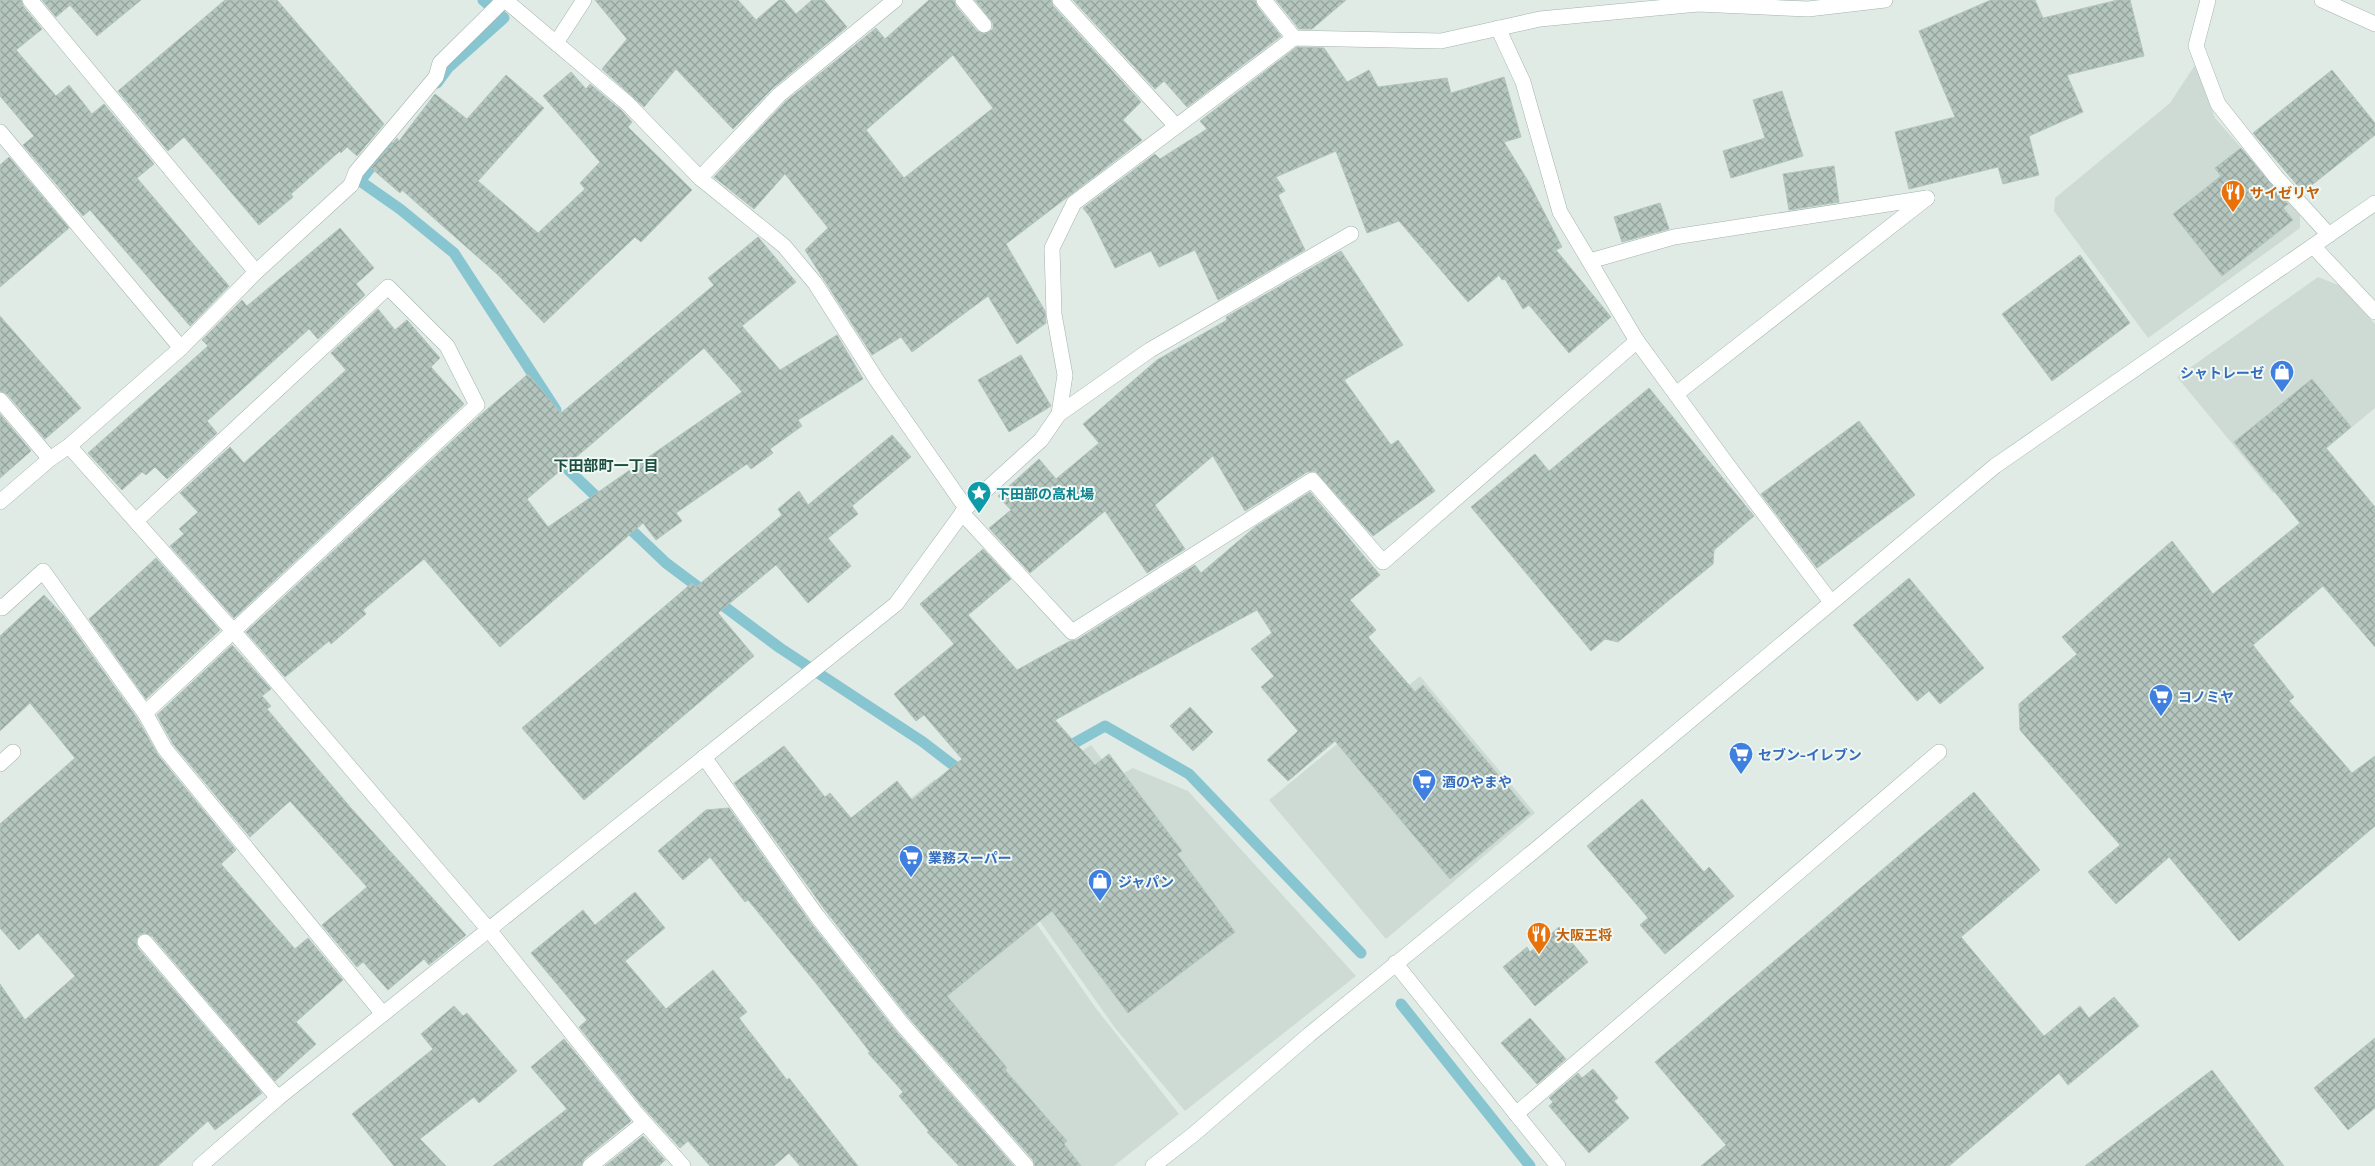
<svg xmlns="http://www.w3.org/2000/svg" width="2375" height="1166" viewBox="0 0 2375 1166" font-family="Barlow,'Noto Sans JP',sans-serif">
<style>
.built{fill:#cedbd5}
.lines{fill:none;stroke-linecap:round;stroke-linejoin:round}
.stream{stroke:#87c5d1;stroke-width:11}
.building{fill:url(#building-cross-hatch);stroke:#b2c5bd;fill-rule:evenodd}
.lane-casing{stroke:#a3b3ad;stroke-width:16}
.street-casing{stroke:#a3b3ad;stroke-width:16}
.secondary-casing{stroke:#9fb7ae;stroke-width:16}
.lane{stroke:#fff;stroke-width:15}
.street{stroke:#fff;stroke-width:15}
.secondary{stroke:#fff;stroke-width:15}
.labels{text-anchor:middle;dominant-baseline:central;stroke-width:4;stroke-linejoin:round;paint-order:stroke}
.food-label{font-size:14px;font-weight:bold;fill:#c56008;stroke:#f0f8f4;text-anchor:start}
.shop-label{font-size:14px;font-weight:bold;fill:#366cbe;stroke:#f0f8f4;text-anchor:start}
.culture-label{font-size:14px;font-weight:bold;fill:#0d838f;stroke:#f0f8f4;text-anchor:start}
.neighbourhood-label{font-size:15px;font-weight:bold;fill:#1d4e42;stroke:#f0f8f4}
</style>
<defs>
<pattern id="building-cross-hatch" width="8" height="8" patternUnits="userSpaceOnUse" patternTransform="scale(1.25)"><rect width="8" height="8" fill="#b5c6bf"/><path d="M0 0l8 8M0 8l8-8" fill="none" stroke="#93a29c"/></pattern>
</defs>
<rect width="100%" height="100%" fill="#e0ebe6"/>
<!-- built -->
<g class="built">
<path d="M2195 65 2215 118 2300 215V228L2148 338 2054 211 2055 198 2170 103Z"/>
<path d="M2318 277 2341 286 2375 324V408L2273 493 2177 377Z"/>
<path d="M1420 676 1535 813 1386 939 1269 800Z"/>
<path d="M1091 745 1116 777 1133 768 1188 791 1356 976 1185 1111 1115 1028 972 825Z"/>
<path d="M935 779 1095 1007 1179 1114 1114 1166H1075L831 860Z"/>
</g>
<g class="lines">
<!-- stream -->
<g class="stream">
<path d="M437 83 448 68 504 18 483 0"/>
<path d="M388 145 360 181 400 209 454 253 556 410"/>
<path d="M555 457 605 505"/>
<path d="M622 521 666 563 780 648 923 742 966 775"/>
<path d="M1062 750 1105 726 1189 774 1361 953"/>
<path d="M1401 1004 1530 1166"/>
</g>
</g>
<!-- building -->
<g class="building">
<path d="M0 0H21L23 6 42 29 16 50 56 96 69 85 92 114 104 104 154 164 137 178 229 286 190 326 90 210 83 216 23 145 34 136 0 96Z"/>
<path d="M42 0H141L97 36 70 5 56 17Z"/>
<path d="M225 0H277L384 124 357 156 347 147 341 153 340 151 291 194 293 197 259 225 184 137 168 151 118 91Z"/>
<path d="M595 0H738L756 20 779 0H784L796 14 812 0H824L847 27 773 88 733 129 676 69 644 107 602 69 627 39Z"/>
<path d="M929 0H954L956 6 977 31 985 34 993 29V23L975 0H1051L1053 6 1141 102 1123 120 1142 140 1006 244 1045 311 1046 323 1017 344 988 296 912 352 901 337 872 355 805 250 828 228 785 174 754 209 714 177 785 102 876 28 885 39ZM953 55 993 108 904 178 866 130Z"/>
<path d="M1073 0H1255L1257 6 1281 36 1187 107 1164 81 1155 89Z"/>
<path d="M1276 0H1346L1312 29H1299Z"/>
<path d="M1991 0H2035L2043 18 2118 0H2130L2144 56 2067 75 2083 112 2029 136 2039 175 2003 184 1998 167 1909 189 1895 132 1955 117 1919 31Z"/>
<path d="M1297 47 1324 48 1347 82 1369 70 1378 87 1447 78 1451 93 1504 77 1521 137 1504 142 1528 181 1562 247 1556 250 1611 317 1569 353 1529 305 1523 309 1505 279 1502 280 1499 275 1468 302 1399 221 1367 233 1336 151 1276 177 1285 191 1278 195 1305 250 1218 300 1195 250 1159 267 1151 251 1115 268 1090 217 1083 208 1155 154 1160 159 1207 129 1200 121Z"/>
<path d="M2332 70 2375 123V135L2303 192 2253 133Z"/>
<path d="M571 72 586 89 590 84 621 110 632 122 628 127 692 190 641 242 635 237 544 323 497 274 402 190 400 193 371 168 397 138 399 141 435 94 467 119 506 75 544 108 478 181 538 233 585 189 580 183 600 162 543 96Z"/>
<path d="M1782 91 1803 156 1731 178 1723 151 1765 138 1753 100Z"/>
<path d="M2241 148 2288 204 2283 208 2293 220 2222 276 2173 214 2221 176 2215 168Z"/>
<path d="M9 157 69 228 0 287V165Z"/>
<path d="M1834 166 1839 202 1789 210 1783 174Z"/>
<path d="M1660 203 1669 229 1622 242 1614 217Z"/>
<path d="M340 228 374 268 356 284 365 295 318 339 309 329 207 421 217 433 167 479 155 467 146 475 142 472 122 490 88 453 208 346 202 340 242 300 247 306Z"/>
<path d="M758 237 796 282 742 326 780 370 837 335 863 379 798 420 802 426 770 449 773 453 751 469 747 464 676 513 682 521 656 540 643 523 500 647 424 559 363 610 366 614 331 644 329 641 285 677 246 632 477 418 528 374 561 413 714 285 708 278ZM704 348 742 392 548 527 527 499Z"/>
<path d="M1341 251 1403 345 1344 380 1391 445 1398 440 1435 491 1373 536 1315 471 1307 472 1245 511 1213 456 1155 505 1185 549 1147 573 1105 511 1030 573 989 528 1011 510 998 496 1039 459 1056 479 1099 443 1083 424 1157 360 1227 320 1226 317Z"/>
<path d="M2080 255 2130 323 2052 381 2002 314Z"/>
<path d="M378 309 395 330 407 320 440 358 431 367 464 404 234 618 170 546 184 534 179 529 198 512 180 493 230 447 244 463 346 370 331 353Z"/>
<path d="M0 316 81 408 45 439 7 394 0 391Z"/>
<path d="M1021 355 1051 406 1009 432 978 380Z"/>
<path d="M2312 379 2351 427 2326 448 2375 507V647L2323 586 2253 645 2294 697 2289 701 2352 773 2375 756V826L2239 941 2169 857 2116 904 2088 872 2120 845 2020 730 2019 704 2077 654 2062 637 2172 541 2213 594 2300 523 2234 442Z"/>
<path d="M1649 388 1754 516 1714 550 1713 564 1618 642 1605 639 1591 651 1471 507 1535 454 1549 471Z"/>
<path d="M0 414 31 451 0 478Z"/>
<path d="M1859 421 1915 495 1817 568 1761 494Z"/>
<path d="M892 435 911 457 852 506 858 514 828 538 851 566 808 603 776 565 718 613 754 656 584 800 522 728 692 583 696 587 782 515 778 509 799 491 808 505Z"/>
<path d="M1310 492 1380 575 1350 600 1376 630 1368 637 1415 692 1423 685 1530 813 1450 879 1335 741 1288 781 1267 760 1298 731 1261 687 1274 676 1251 649 1272 633 1257 610 1055 720 1095 765 1109 754 1182 851 1177 854 1235 932 1128 1013 1052 911 947 996 1007 1068 1005 1070 1067 1141 1064 1144 1081 1166H1035L1033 1160 909 1018 825 910 734 783 784 746 825 797 830 793 851 818 897 781 912 800 962 759 924 715 916 721 894 694 954 644 920 604 983 549 1011 579 968 615 1017 670 1070 641 1077 640 1195 565 1201 573 1255 527Z"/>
<path d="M156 558 220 630 146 699 89 619Z"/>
<path d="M1909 578 1984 668 1940 704 1929 691 1917 701 1853 625Z"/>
<path d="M44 595 63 615 137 718 158 755 236 850 221 864 295 949 308 938 343 980 296 1022 316 1044 275 1081 152 936 144 933 139 935 136 943 138 948 262 1093 215 1130 208 1121 158 1166H0V984L25 1020 75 976 38 933 19 950 0 928V824L75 758 30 703 0 731V636Z"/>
<path d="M232 645 271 689 262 696 271 706 267 709 351 808 466 935 429 965 424 959 388 990 363 962 357 967 322 925 367 887 290 801 250 837 173 744 157 715Z"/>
<path d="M1190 707 1213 732 1193 751 1170 726Z"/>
<path d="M1974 792 2040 870 1961 937 2044 1036 2080 1006 2089 1018 2114 997 2139 1026 2068 1085 2059 1073 1949 1166H1701L1726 1145 1655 1062Z"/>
<path d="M1642 799 1704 872 1709 867 1734 896 1665 954 1640 925 1648 918 1587 846Z"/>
<path d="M729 808 810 922 895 1030 1014 1166H959L927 1132 929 1131 899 1096 903 1092 868 1053 870 1052 815 982 748 900 745 902 710 857 683 880 658 851 706 810Z"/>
<path d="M635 892 665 928 625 961 666 1009 713 970 747 1012 739 1018 787 1080 789 1078 858 1166H800L789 1153 774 1166H710L688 1141 680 1148 642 1106 579 1027 587 1020 531 953 583 910 595 925Z"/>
<path d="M1559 927 1588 962 1535 1006 1503 967 1527 947 1530 952Z"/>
<path d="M454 1006 463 1016 467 1013 517 1071 479 1103 474 1097 420 1139 446 1166H394L352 1114 433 1049 421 1034Z"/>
<path d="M1530 1018 1566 1059 1537 1084 1501 1043Z"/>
<path d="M2375 1038V1108L2348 1130 2314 1088Z"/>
<path d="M564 1039 631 1121 584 1159 581 1166H493L567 1109 531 1067Z"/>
<path d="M1593 1069 1618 1098 1614 1101 1629 1118 1589 1153 1549 1106 1553 1102 1549 1098 1578 1073 1582 1078Z"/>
<path d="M2212 1070 2284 1166H2085Z"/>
<path d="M643 1136 665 1160 659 1166H605Z"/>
</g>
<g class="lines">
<defs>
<g id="lane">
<path d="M505 0 627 103 700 178 784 246 815 283 878 382 966 508"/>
<path d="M963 0 984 25"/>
<path d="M556 43 584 0"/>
<path d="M700 178 779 95 895 0"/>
<path d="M351 185 356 172 436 77 440 63 504 0"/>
<path d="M1590 261 1674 237 1927 198"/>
<path d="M1059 414 1150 350 1351 234"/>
<path d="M962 513 1072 632 1312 480 1383 562 1637 341"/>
<path d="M1516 1114 1939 752"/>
</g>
<g id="street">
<path d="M30 0 256 272"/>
<path d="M1060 0 1176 126"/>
<path d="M1264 0 1294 38"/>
<path d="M2208 0 2196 46 2218 104 2276 177 2329 235"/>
<path d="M2322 0 2375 24"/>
<path d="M1498 28 1523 82 1560 212 1637 341 1726 463 1831 602"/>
<path d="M0 132 181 348"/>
<path d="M2313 246 2375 312"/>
<path d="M1676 394 1927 198"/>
<path d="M0 400 50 459 0 502"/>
<path d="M69 446 234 632 489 930 635 1112 683 1166"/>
<path d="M50 459 69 446 181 348 256 272 351 185"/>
<path d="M137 520 388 287 447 346 477 405 145 713"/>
<path d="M0 606 2 608 43 571 145 713 165 749 383 1014"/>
<path d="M704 757 817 916 902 1024 1026 1166"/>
<path d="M0 764 13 752"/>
<path d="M145 942 278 1098"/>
<path d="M1395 963 1558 1166"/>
<path d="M200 1166 278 1098 896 604 966 508 1041 440 1059 414 1065 375 1054 314 1052 248 1074 203 1294 38 1441 41 1540 19 1698 4 1808 9 1885 0"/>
<path d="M590 1166 644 1123"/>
</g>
<path id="secondary" d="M1153 1166 1194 1134 1310 1034 1534 851 1995 466 2375 203"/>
</defs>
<!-- lane casing -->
<use href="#lane" class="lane-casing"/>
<!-- street casing -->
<use href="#street" class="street-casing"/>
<!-- secondary casing -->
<use href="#secondary" class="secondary-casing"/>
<!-- lane -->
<use href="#lane" class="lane"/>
<!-- street -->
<use href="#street" class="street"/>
<!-- secondary -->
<use href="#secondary" class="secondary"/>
</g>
<!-- icons -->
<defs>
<symbol id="restaurant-pin" viewBox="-11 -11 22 30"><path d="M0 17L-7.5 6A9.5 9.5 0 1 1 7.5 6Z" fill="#e8710a" stroke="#f0f8f4"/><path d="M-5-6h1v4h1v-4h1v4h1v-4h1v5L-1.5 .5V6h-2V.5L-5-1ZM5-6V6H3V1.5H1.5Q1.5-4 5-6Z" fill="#fff"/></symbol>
<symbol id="shop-pin" viewBox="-11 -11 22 30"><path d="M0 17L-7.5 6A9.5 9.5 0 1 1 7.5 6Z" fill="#3f7fe0" stroke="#f0f8f4"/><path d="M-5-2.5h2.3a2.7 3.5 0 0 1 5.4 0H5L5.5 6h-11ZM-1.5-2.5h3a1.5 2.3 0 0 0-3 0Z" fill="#fff"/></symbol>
<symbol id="sight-pin" viewBox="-11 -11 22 30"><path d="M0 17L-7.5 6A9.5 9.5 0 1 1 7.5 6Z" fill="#0f9aa8" stroke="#f0f8f4"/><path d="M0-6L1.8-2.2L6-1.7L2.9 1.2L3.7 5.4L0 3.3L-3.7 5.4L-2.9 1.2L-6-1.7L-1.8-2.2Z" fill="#fff"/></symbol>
<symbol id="supermarket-pin" viewBox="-11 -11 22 30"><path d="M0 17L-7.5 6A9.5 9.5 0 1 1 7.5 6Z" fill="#3f7fe0" stroke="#f0f8f4"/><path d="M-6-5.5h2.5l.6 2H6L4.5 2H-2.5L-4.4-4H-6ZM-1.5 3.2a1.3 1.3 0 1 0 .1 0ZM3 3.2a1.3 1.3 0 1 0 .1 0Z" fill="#fff"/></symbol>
</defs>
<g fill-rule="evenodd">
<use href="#restaurant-pin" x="2219" y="178" width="28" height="38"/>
<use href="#shop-pin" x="2268" y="358" width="28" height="38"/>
<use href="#sight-pin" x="965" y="479" width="28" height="38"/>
<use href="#supermarket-pin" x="2147" y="682" width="28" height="38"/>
<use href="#supermarket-pin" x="1727" y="740" width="28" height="38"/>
<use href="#supermarket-pin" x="1410" y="767" width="28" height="38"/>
<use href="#supermarket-pin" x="897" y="843" width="28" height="38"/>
<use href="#shop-pin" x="1086" y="867" width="28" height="38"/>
<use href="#restaurant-pin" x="1525" y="920" width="28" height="38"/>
</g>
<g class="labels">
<!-- food labels -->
<g class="food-label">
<text x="2250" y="192">サイゼリヤ</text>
<text x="1556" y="934">大阪王将</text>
</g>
<!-- shop labels -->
<g class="shop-label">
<text x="2264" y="372" text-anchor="end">シャトレーゼ</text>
<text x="2178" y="696">コノミヤ</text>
<text x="1758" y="754">セブン-イレブン</text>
<text x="1442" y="781">酒のやまや</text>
<text x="928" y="857">業務スーパー</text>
<text x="1118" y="881">ジャパン</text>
</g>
<!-- culture labels -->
<g class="culture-label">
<text x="996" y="493">下田部の高札場</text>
</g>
<!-- neighbourhood labels -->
<g class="neighbourhood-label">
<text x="606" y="465">下田部町一丁目</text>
</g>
</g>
</svg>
